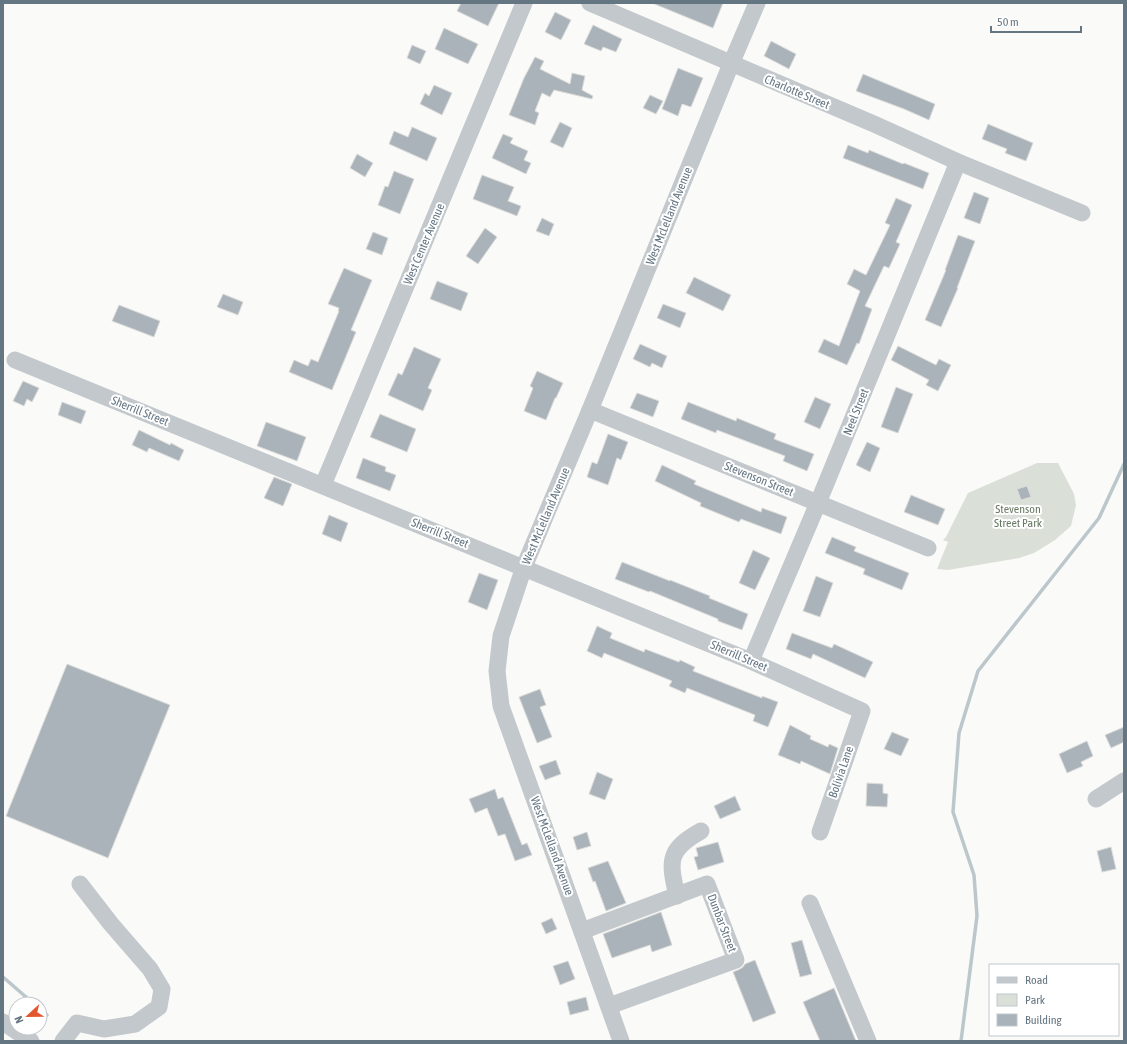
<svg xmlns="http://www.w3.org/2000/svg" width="1127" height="1044" viewBox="0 0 1127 1044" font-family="'Asap Condensed',sans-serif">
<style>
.green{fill:#dadfd7}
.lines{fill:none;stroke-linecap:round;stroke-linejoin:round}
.stream{stroke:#bbc7cb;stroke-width:3.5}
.building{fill:#aab3b9;stroke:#dcdcda}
.minor{stroke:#c3c8cc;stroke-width:17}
.labels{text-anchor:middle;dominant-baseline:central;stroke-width:4;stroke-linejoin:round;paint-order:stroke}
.street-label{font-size:12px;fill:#657683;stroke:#fff}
.park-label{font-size:12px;fill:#687a64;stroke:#fff}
</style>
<rect width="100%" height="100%" fill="#fafaf8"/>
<!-- green -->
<path class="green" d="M1037 463H1058L1074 494 1076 505 1071 526 1055 540 1034 553 1019 558 948 570 937 569 948 542 943 540 946 537 968 493Z"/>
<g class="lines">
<!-- stream -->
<g class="stream">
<path d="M3 977 34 1004"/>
<path d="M40 1009 47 1015"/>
<path d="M961 1041 977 916 974 875 953 812 959 733 978 671 1099 518 1124 464"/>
</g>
</g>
<!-- building -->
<g class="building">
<path d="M461 3H499L488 26 457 11Z"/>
<path d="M652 3H723L713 28Z"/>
<path d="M555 12 571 20 561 40 545 32Z"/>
<path d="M593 25 622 39 616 52 603 47 601 51 584 44Z"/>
<path d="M444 28 478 44 468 64 435 49Z"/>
<path d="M771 41 796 54 789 69 764 56Z"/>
<path d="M412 45 426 51 420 64 407 58Z"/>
<path d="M535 57 544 61 540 69 570 84 572 73 585 76 582 90 593 96 592 99 554 90 550 97 542 93 535 111 539 113 535 125 509 115 524 78Z"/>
<path d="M678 68 703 78 691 107 682 104 678 116 662 109Z"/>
<path d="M863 74 935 104 929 120 904 109 856 91Z"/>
<path d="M434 85 452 93 442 115 420 104 425 93 429 96Z"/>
<path d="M650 95 663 101 656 114 643 108Z"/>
<path d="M560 122 572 128 563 148 550 142Z"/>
<path d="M988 124 1033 143 1026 161 1005 153 1007 149 982 139Z"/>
<path d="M412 127 437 138 427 161 389 144 394 131 408 137Z"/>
<path d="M503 134 513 138 510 143 528 151 524 160 531 163 526 174 492 158Z"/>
<path d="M848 145 868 153 869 150 903 164 904 163 929 173 923 189 843 158Z"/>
<path d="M357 154 373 163 365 177 350 168Z"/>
<path d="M394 171 414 179 400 214 378 205 385 186 388 187Z"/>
<path d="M482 175 514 187 508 201 521 206 517 216 473 199Z"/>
<path d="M974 192 989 198 980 224 964 218Z"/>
<path d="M896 198 912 205 896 242 900 244 889 268 884 266 865 306 872 309 859 344 857 343 847 365 818 352 824 339 839 346 860 291 847 284 854 269 866 275 890 225 885 223Z"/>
<path d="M542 218 554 224 549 236 536 231Z"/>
<path d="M485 228 497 237 478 264 466 256Z"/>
<path d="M373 232 388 238 382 255 366 249Z"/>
<path d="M958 235 975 241 957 288H958L941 327 925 320 946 270H945Z"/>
<path d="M344 268 372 280 351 330 356 332 332 390 289 372 294 360 308 366 311 359 318 362 339 311H338L339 308 328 304Z"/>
<path d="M694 277 731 295 723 311 686 293Z"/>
<path d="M437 281 468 293 461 311 430 299Z"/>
<path d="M223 294 243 302 238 315 217 307Z"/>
<path d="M663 304 686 313 680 328 657 318Z"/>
<path d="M119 305 160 321 154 337 112 321Z"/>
<path d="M640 344 667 356 662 368 652 363 650 367 633 359Z"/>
<path d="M898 346 936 365 939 359 951 365 938 391 926 385 929 380 891 360Z"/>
<path d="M414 347 441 359 428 388 432 390 423 411 388 395 398 373 402 375Z"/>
<path d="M537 371 563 383 556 398H555L546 420 524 411 533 388 530 386Z"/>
<path d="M23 381 39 388 32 402 27 399 24 406 13 401Z"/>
<path d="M896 387 913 394 898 433 881 427Z"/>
<path d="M637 393 659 401 653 417 630 408Z"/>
<path d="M815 397 831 404 820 429 804 422Z"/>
<path d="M62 402 86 411 81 424 58 415Z"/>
<path d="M688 402 736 421 737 418 776 434 774 439 814 454 807 471 783 461 785 456 717 430 716 433 681 419Z"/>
<path d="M380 414 416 429 407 452 370 437Z"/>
<path d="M266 422 306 437 297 461 257 446Z"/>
<path d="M139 430 170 445 171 443 184 450 179 461 149 448 147 452 132 445Z"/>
<path d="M608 434 628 442 621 460 617 458 608 485 587 477 592 462 597 464Z"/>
<path d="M867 442 880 448 870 472 856 465Z"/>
<path d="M363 458 386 467 385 471 396 475 390 491 356 478Z"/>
<path d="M662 465 696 481 694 484 761 512 762 508 787 517 781 534 741 519 739 522 700 506 701 503 655 481Z"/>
<path d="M274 477 292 484 283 506 264 498Z"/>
<path d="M1027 486 1031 497 1021 500 1017 489Z"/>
<path d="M911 495 945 509 938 525 904 512Z"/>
<path d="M329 515 348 523 341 542 322 534Z"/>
<path d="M832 537 856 547 854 551 909 573 902 590 863 574 865 569 825 553Z"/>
<path d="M753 550 770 558 755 590 739 583Z"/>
<path d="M622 562 670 581V580L710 596 709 598 748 614 742 630 718 621V619L650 591 649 592 615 579Z"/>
<path d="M479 573 498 580 487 610 468 602Z"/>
<path d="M816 576 833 583 820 617 803 611Z"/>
<path d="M597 626 612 633 610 638 644 652 645 649 679 662 680 660 695 667 693 671 762 698V696L778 702 768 727 753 721 755 715 687 688 685 693 669 686 672 681 604 653 602 658 587 651Z"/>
<path d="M792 633 832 648 834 644 873 662 865 678 813 654 811 659 786 649Z"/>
<path d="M67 664 170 705 108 858 6 816Z"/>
<path d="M540 689 546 705 540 707 552 737 537 743 519 697Z"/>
<path d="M790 725 811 736 810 739 828 747 829 744 838 748 830 774 801 761 800 764 778 755Z"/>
<path d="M1124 727V742L1111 748 1105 735Z"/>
<path d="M892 732 909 739 901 756 884 749Z"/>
<path d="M1087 741 1093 756 1081 762 1083 766 1067 773 1059 754Z"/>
<path d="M556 760 561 774 545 780 539 766Z"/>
<path d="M597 772 613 779 605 800 589 794Z"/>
<path d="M867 783 883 784V793L888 794 887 807 866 806Z"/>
<path d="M495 789 498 799 503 797 522 845 527 843 532 855 515 861 505 834 498 836 487 808 475 813 469 799Z"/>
<path d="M735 796 741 810 720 819 714 806Z"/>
<path d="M587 832 591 846 577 850 573 837Z"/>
<path d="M718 842 724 862 698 870 694 857 698 856 696 848Z"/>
<path d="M1111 847 1116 869 1102 872 1097 851Z"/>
<path d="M608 861 626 903 606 911 595 881 593 882 588 868Z"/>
<path d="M661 912 672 945 652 952 650 945 612 958 603 934Z"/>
<path d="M552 918 557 929 546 934 541 923Z"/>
<path d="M802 940 812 974 800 977 791 943Z"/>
<path d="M755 960 776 1013 753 1022 733 972 740 969 743 967 745 964Z"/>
<path d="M568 961 575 979 560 985 553 966Z"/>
<path d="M834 988 856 1041H820L803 1002Z"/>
<path d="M586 997 589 1010 570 1015 567 1002Z"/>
</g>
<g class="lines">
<!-- minor -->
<g class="minor">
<path d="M590 3 874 124 958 162 1082 213"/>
<path d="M15 360 751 661 862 711 820 832"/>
<path d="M590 410 928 548"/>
<path d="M323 485 524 3"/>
<path d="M751 661 818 503 958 162"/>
<path d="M1096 799 1124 781"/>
<path d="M677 896C669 861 667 850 701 831"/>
<path d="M810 903 868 1041"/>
<path d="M582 931 707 884 736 960 609 1006"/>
<path d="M3 1022 31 1041"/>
<path d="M63 1041 77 1023 104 1029 135 1024 159 1007 162 989 150 969 111 924 80 884"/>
<path d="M621 1041 501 706 497 671 501 636 524 567 590 410 731 64 757 3"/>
</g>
</g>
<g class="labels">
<!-- street labels -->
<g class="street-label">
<text transform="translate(797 92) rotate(23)">Charlotte Street</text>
<text transform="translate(669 216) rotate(-68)">West McLelland Avenue</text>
<text transform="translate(424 244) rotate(-67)">West Center Avenue</text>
<text transform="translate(140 411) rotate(22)">Sherrill Street</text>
<text transform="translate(856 412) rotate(-68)">Neel Street</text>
<text transform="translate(759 479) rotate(22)">Stevenson Street</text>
<text transform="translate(546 516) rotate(-67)">West McLelland Avenue</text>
<text transform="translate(440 533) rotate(22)">Sherrill Street</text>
<text transform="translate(739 656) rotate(23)">Sherrill Street</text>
<text transform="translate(841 772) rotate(-71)">Bolivia Lane</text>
<text transform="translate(552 846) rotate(70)">West McLelland Avenue</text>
<text transform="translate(722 923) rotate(69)">Dunbar Street</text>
</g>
<!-- park labels -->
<g class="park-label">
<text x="1018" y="509">Stevenson<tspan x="1018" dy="14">Street Park</tspan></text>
</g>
</g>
<!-- border -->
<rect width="1127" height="1044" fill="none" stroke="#657683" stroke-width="8"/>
<!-- legend -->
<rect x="989" y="964" width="130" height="72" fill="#ffffff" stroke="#c1c8cd"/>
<rect x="997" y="977" width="20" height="6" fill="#c3c8cc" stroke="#c1c8cd"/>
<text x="1025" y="984" font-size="12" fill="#657683">Road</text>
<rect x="997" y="994" width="20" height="12" fill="#dadfd7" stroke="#c1c8cd"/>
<text x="1025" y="1004" font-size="12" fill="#657683">Park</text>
<rect x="997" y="1014" width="20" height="12" fill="#aab3b9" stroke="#c1c8cd"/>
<text x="1025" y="1024" font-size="12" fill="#657683">Building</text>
<!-- north arrow -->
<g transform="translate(28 1016) rotate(248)"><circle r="19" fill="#ffffff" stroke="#c1c8cd"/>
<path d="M0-3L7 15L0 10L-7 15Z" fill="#e4572e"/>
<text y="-6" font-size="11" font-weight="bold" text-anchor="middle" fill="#657683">N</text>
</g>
<!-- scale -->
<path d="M991 26v6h90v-6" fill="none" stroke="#657683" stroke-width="2"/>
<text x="997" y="26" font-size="12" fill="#657683" stroke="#ffffff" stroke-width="3" paint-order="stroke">50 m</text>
</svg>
